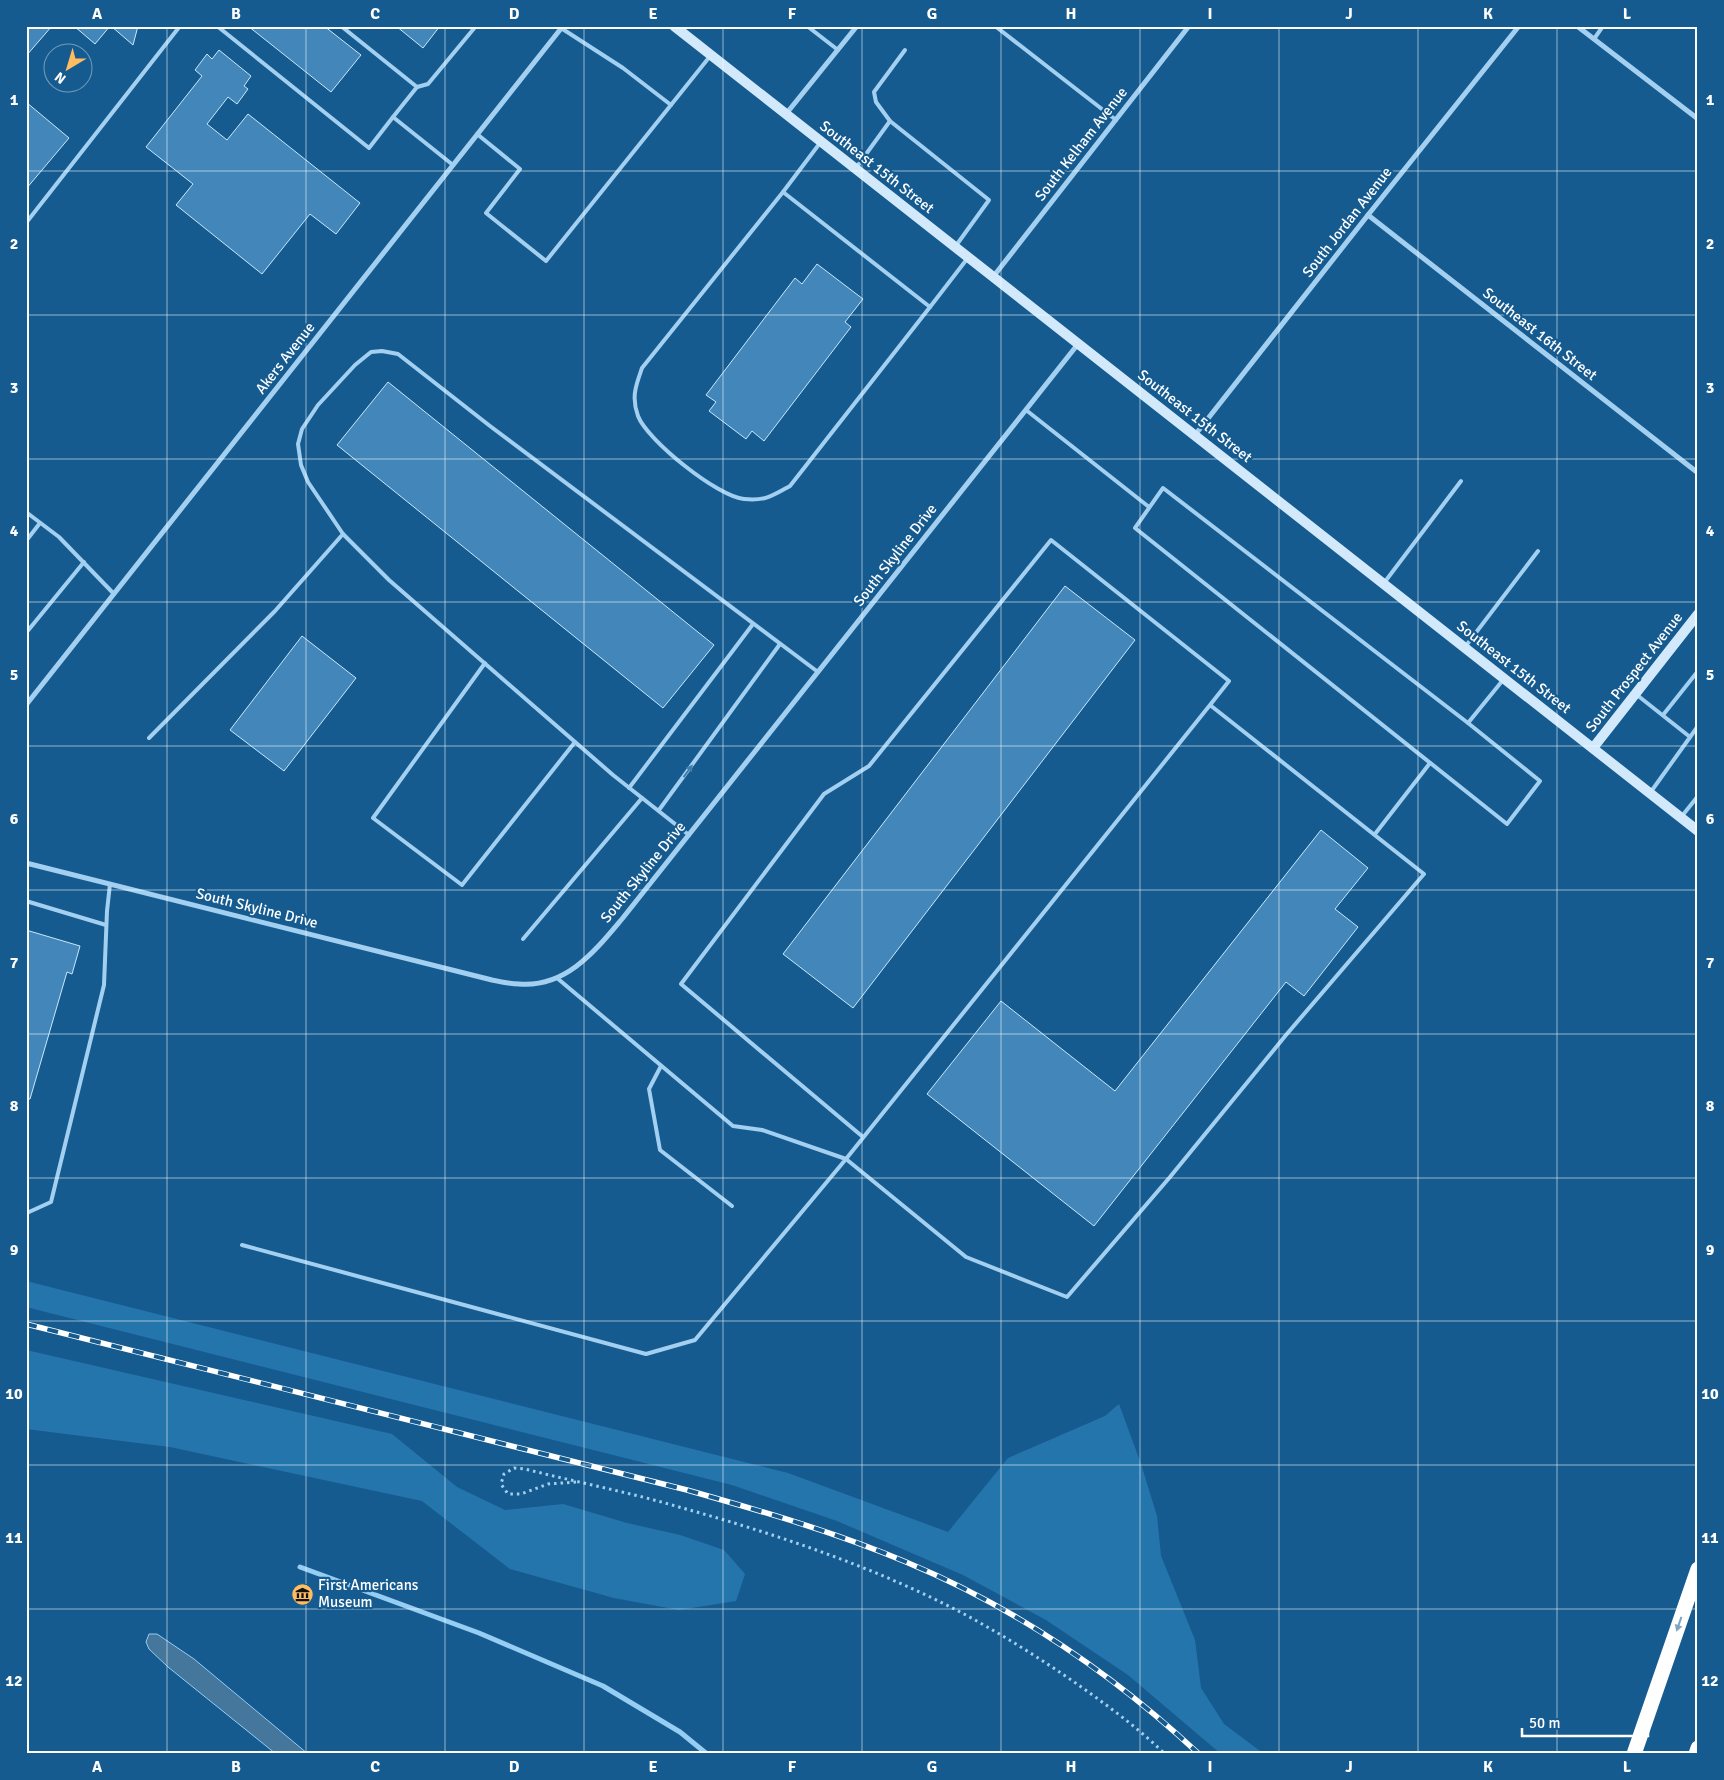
<svg xmlns="http://www.w3.org/2000/svg" width="1724" height="1780" viewBox="0 0 1724 1780" font-family="Signika,sans-serif">
<style>
.green{fill:#2575ad}
.water{fill:#45769c;stroke:#95cdf3}
.lines{fill:none;stroke-linecap:round;stroke-linejoin:round}
.stream{stroke:#95cdf3;stroke-width:5}
.building{fill:#4387ba;stroke:#c9e7fb}
.path{stroke:#a3d0f0;stroke-width:3;stroke-dasharray:2.5 4;stroke-linecap:butt}
.lane{stroke:#a3d0f0;stroke-width:4}
.street{stroke:#a3d0f0;stroke-width:5}
.secondary{stroke:#d1e9fb;stroke-width:10}
.highway{stroke:#fff;stroke-width:15}
.rail-casing{stroke:#fff;stroke-width:5.5}
.rail{stroke:#165b90;stroke-width:4;stroke-dasharray:11;stroke-linecap:butt}
.oneway{fill:#407ead}
.oneway2{fill:#7fa5c2}
.grid{fill:none;stroke:#fff;stroke-width:1;stroke-opacity:0.55}
.labels{text-anchor:middle;dominant-baseline:central;stroke-width:4.5;stroke-linejoin:round;paint-order:stroke}
.street-label{font-size:15px;fill:#fff;stroke:#165b90}
.poi-label{font-size:15px;fill:#fff;stroke:#165b90;text-anchor:start}
.neatline{fill:none;stroke:#fff;stroke-width:2}
.grid-label{font-size:16px;text-anchor:middle;font-weight:bold;fill:#fff}
</style>
<rect width="100%" height="100%" fill="#165b90"/>
<!-- green -->
<g class="green">
<path d="M26 1281 788 1473 948 1532 1008 1458 1105 1416 1119 1404 1141 1464 1157 1516 1161 1556 1195 1640 1201 1688 1224 1724 1264 1754H1221L1128 1675 1046 1620 963 1575 837 1521 732 1485 26 1307Z"/>
<path d="M26 1350 392 1434 457 1487 505 1510 563 1504 627 1523 680 1535 724 1550 745 1574 736 1601 679 1610 614 1598 510 1569 422 1501 170 1447 26 1429Z"/>
</g>
<!-- water -->
<path class="water" d="M149 1634H157L194 1659 308 1754H276L168 1667 149 1649 146 1642Z"/>
<g class="lines">
<!-- stream -->
<path class="stream" d="M300 1567 479 1633 603 1686 680 1732 707 1754"/>
</g>
<!-- building -->
<g class="building">
<path d="M26 26H52L26 56Z"/>
<path d="M74 26H110L95 44Z"/>
<path d="M111 26H138L133 45Z"/>
<path d="M248 26H324L361 55 331 92Z"/>
<path d="M396 26H440L423 48Z"/>
<path d="M219 50 251 76 244 86 248 89 237 104 228 97 207 124 227 140 248 114 360 203 336 234 310 214 262 274 176 205 193 184 146 147 202 76 195 70 207 54 212 59Z"/>
<path d="M26 102 69 138 26 189Z"/>
<path d="M817 264 863 299 845 322 851 327 764 441 752 431 746 439 709 411 716 402 706 395 795 278 802 284Z"/>
<path d="M388 382 714 645 663 708 337 445Z"/>
<path d="M1065 586 1135 640 853 1008 783 954Z"/>
<path d="M302 636 356 678 284 771 230 730Z"/>
<path d="M1321 830 1368 868 1335 909 1358 927 1304 996 1286 982 1094 1226 927 1094 1001 1001 1115 1091Z"/>
<path d="M26 930 80 946 72 974 67 972 30 1099H26Z"/>
</g>
<g class="lines">
<!-- path -->
<path class="path" d="M576 1482 548 1484 521 1494H508L501 1484 504 1474 514 1468 525 1469C576 1482 628 1492 679 1507 776 1534 875 1567 964 1614 1003 1635 1041 1659 1077 1684 1107 1705 1138 1728 1165 1754"/>
<!-- lane -->
<g class="lane">
<path d="M217 26 369 148 393 117"/>
<path d="M341 26 417 87 393 117 453 165"/>
<path d="M807 26 838 50"/>
<path d="M995 26 1116 120"/>
<path d="M561 28 623 68 671 105"/>
<path d="M1594 39 1603 26"/>
<path d="M417 87 428 84 476 26"/>
<path d="M890 121 876 102 874 92 905 50"/>
<path d="M477 134 520 169 486 213 546 261 711 55"/>
<path d="M820 143 783 192 930 307 967 259"/>
<path d="M856 168 890 121 989 200 955 247"/>
<path d="M783 192 642 368C636 385 631 397 638 416 647 440 718 497 744 499 766 501 772 496 790 486L930 307"/>
<path d="M26 223 180 26"/>
<path d="M1026 410 1149 507"/>
<path d="M1163 488 1468 723 1540 781 1507 824 1135 528Z"/>
<path d="M26 512 59 537 114 594"/>
<path d="M26 541 40 523"/>
<path d="M1384 583 1461 481"/>
<path d="M26 633 84 562"/>
<path d="M1465 647 1538 551"/>
<path d="M485 663 373 818 462 885 575 742"/>
<path d="M1637 695 1690 737"/>
<path d="M1663 715 1698 671"/>
<path d="M1468 723 1503 680"/>
<path d="M149 738 275 611 343 534"/>
<path d="M629 788 753 624"/>
<path d="M1650 793 1698 726"/>
<path d="M659 810 780 644"/>
<path d="M1682 816 1698 796"/>
<path d="M1375 834 1430 763"/>
<path d="M689 835 613 775 389 580 343 534 308 482 301 465 298 444 302 429 318 405 355 365 371 352 382 351 398 354 490 426 818 672"/>
<path d="M26 901 106 925"/>
<path d="M523 939 642 798"/>
<path d="M661 1066 649 1089 660 1150 732 1206"/>
<path d="M863 1137 681 984 824 794 869 766 1051 540 1229 681 1210 705 1424 874 1286 1035 1170 1177 1067 1297 966 1257 846 1159 1210 705"/>
<path d="M26 1211 29 1212 51 1202 104 985 107 911 110 884"/>
<path d="M242 1245 646 1354 695 1340 846 1159 762 1130 733 1126 557 978"/>
</g>
<!-- street -->
<g class="street">
<path d="M1577 26 1698 119"/>
<path d="M786 114 857 26"/>
<path d="M1368 215 1698 473"/>
<path d="M993 277 1189 26"/>
<path d="M1195 435 1368 215 1519 26"/>
<path d="M26 705 563 26"/>
<path d="M26 863 492 980C501 982 510 984 519 984 566 988 595 951 622 919L1078 344"/>
</g>
<!-- secondary -->
<g class="secondary">
<path d="M674 26 1698 831"/>
<path d="M1593 748 1698 614"/>
</g>
<!-- highway -->
<g class="highway">
<path d="M1634 1754 1698 1569"/>
<path d="M1696 1754 1698 1748"/>
</g>
<defs>
<path id="rail" d="M26 1324 687 1490C761 1511 835 1532 906 1562 1014 1607 1113 1674 1199 1754"/>
</defs>
<!-- rail casing -->
<use href="#rail" class="rail-casing"/>
<!-- rail -->
<use href="#rail" class="rail"/>
</g>
<!-- one-way arrows -->
<defs><path id="oneway-solid" d="M-6-.8H1V-3.2L6.5 0L1 3.2V.8H-6Z" transform="scale(1.25)"/></defs>
<use class="oneway" href="#oneway-solid" transform="translate(688 771) rotate(-54)"/>
<use class="oneway2" href="#oneway-solid" transform="translate(1679 1624) rotate(109)"/>
<!-- grid -->
<path class="grid" d="M167 26V1754M306 26V1754M445 26V1754M584 26V1754M723 26V1754M862 26V1754M1001 26V1754M1140 26V1754M1279 26V1754M1418 26V1754M1557 26V1754M26 171H1698M26 315H1698M26 459H1698M26 602H1698M26 746H1698M26 890H1698M26 1034H1698M26 1178H1698M26 1321H1698M26 1465H1698M26 1609H1698"/>
<!-- icons -->
<defs>
<symbol id="museum-disc" viewBox="-11 -11 22 22"><circle r="9.5" fill="#ffbd62" stroke="#165b90"/><path d="M0-6L6-3V-2H-6V-3ZM-5-1h2V3h-2ZM-1-1h2V3h-2ZM3-1h2V3H3ZM-6 4H6V6H-6Z" fill="#111"/></symbol>
</defs>
<g fill-rule="evenodd">
<use href="#museum-disc" x="290" y="1582" width="25" height="25"/>
</g>
<g class="labels">
<!-- street labels -->
<g class="street-label">
<text transform="translate(1081 144) rotate(-52)">South Kelham Avenue</text>
<text transform="translate(877 167) rotate(38)">Southeast 15th Street</text>
<text transform="translate(1347 222) rotate(-52)">South Jordan Avenue</text>
<text transform="translate(1540 334) rotate(38)">Southeast 16th Street</text>
<text transform="translate(285 358) rotate(-52)">Akers Avenue</text>
<text transform="translate(1195 416) rotate(38)">Southeast 15th Street</text>
<text transform="translate(895 555) rotate(-52)">South Skyline Drive</text>
<text transform="translate(1514 667) rotate(38)">Southeast 15th Street</text>
<text transform="translate(1634 672) rotate(-52)">South Prospect Avenue</text>
<text transform="translate(643 872) rotate(-51)">South Skyline Drive</text>
<text transform="translate(257 908) rotate(14)">South Skyline Drive</text>
</g>
<!-- poi labels -->
<g class="poi-label">
<text x="318" y="1585">First Americans<tspan x="318" dy="17">Museum</tspan></text>
</g>
</g>
<!-- border -->
<rect width="1724" height="1780" fill="none" stroke="#165b90" stroke-width="55"/>
<!-- north arrow -->
<g transform="translate(68 68) rotate(218)"><circle r="24" fill="#165b90" stroke="#739dbc"/>
<path d="M0-4L9 19L0 12L-9 19Z" fill="#ffbd62"/>
<text y="-8" font-size="14" font-weight="bold" text-anchor="middle" fill="#ffffff">N</text>
</g>
<!-- scale -->
<path d="M1522 1728v8h126v-8" fill="none" stroke="#ffffff" stroke-width="2.5"/>
<text x="1529" y="1728" font-size="15" fill="#ffffff" stroke="#165b90" stroke-width="4" paint-order="stroke">50 m</text>
<rect x="28" y="28" width="1668" height="1724" class="neatline"/>
<g class="grid-label">
<text x="97" y="19">A</text>
<text x="236" y="19">B</text>
<text x="375" y="19">C</text>
<text x="514" y="19">D</text>
<text x="653" y="19">E</text>
<text x="792" y="19">F</text>
<text x="932" y="19">G</text>
<text x="1071" y="19">H</text>
<text x="1210" y="19">I</text>
<text x="1349" y="19">J</text>
<text x="1488" y="19">K</text>
<text x="1627" y="19">L</text>
<text x="14" y="105">1</text>
<text x="1710" y="105">1</text>
<text x="14" y="249">2</text>
<text x="1710" y="249">2</text>
<text x="14" y="393">3</text>
<text x="1710" y="393">3</text>
<text x="14" y="536">4</text>
<text x="1710" y="536">4</text>
<text x="14" y="680">5</text>
<text x="1710" y="680">5</text>
<text x="14" y="824">6</text>
<text x="1710" y="824">6</text>
<text x="14" y="968">7</text>
<text x="1710" y="968">7</text>
<text x="14" y="1111">8</text>
<text x="1710" y="1111">8</text>
<text x="14" y="1255">9</text>
<text x="1710" y="1255">9</text>
<text x="14" y="1399">10</text>
<text x="1710" y="1399">10</text>
<text x="14" y="1543">11</text>
<text x="1710" y="1543">11</text>
<text x="14" y="1686">12</text>
<text x="1710" y="1686">12</text>
<text x="97" y="1772">A</text>
<text x="236" y="1772">B</text>
<text x="375" y="1772">C</text>
<text x="514" y="1772">D</text>
<text x="653" y="1772">E</text>
<text x="792" y="1772">F</text>
<text x="932" y="1772">G</text>
<text x="1071" y="1772">H</text>
<text x="1210" y="1772">I</text>
<text x="1349" y="1772">J</text>
<text x="1488" y="1772">K</text>
<text x="1627" y="1772">L</text>
</g>
</svg>
